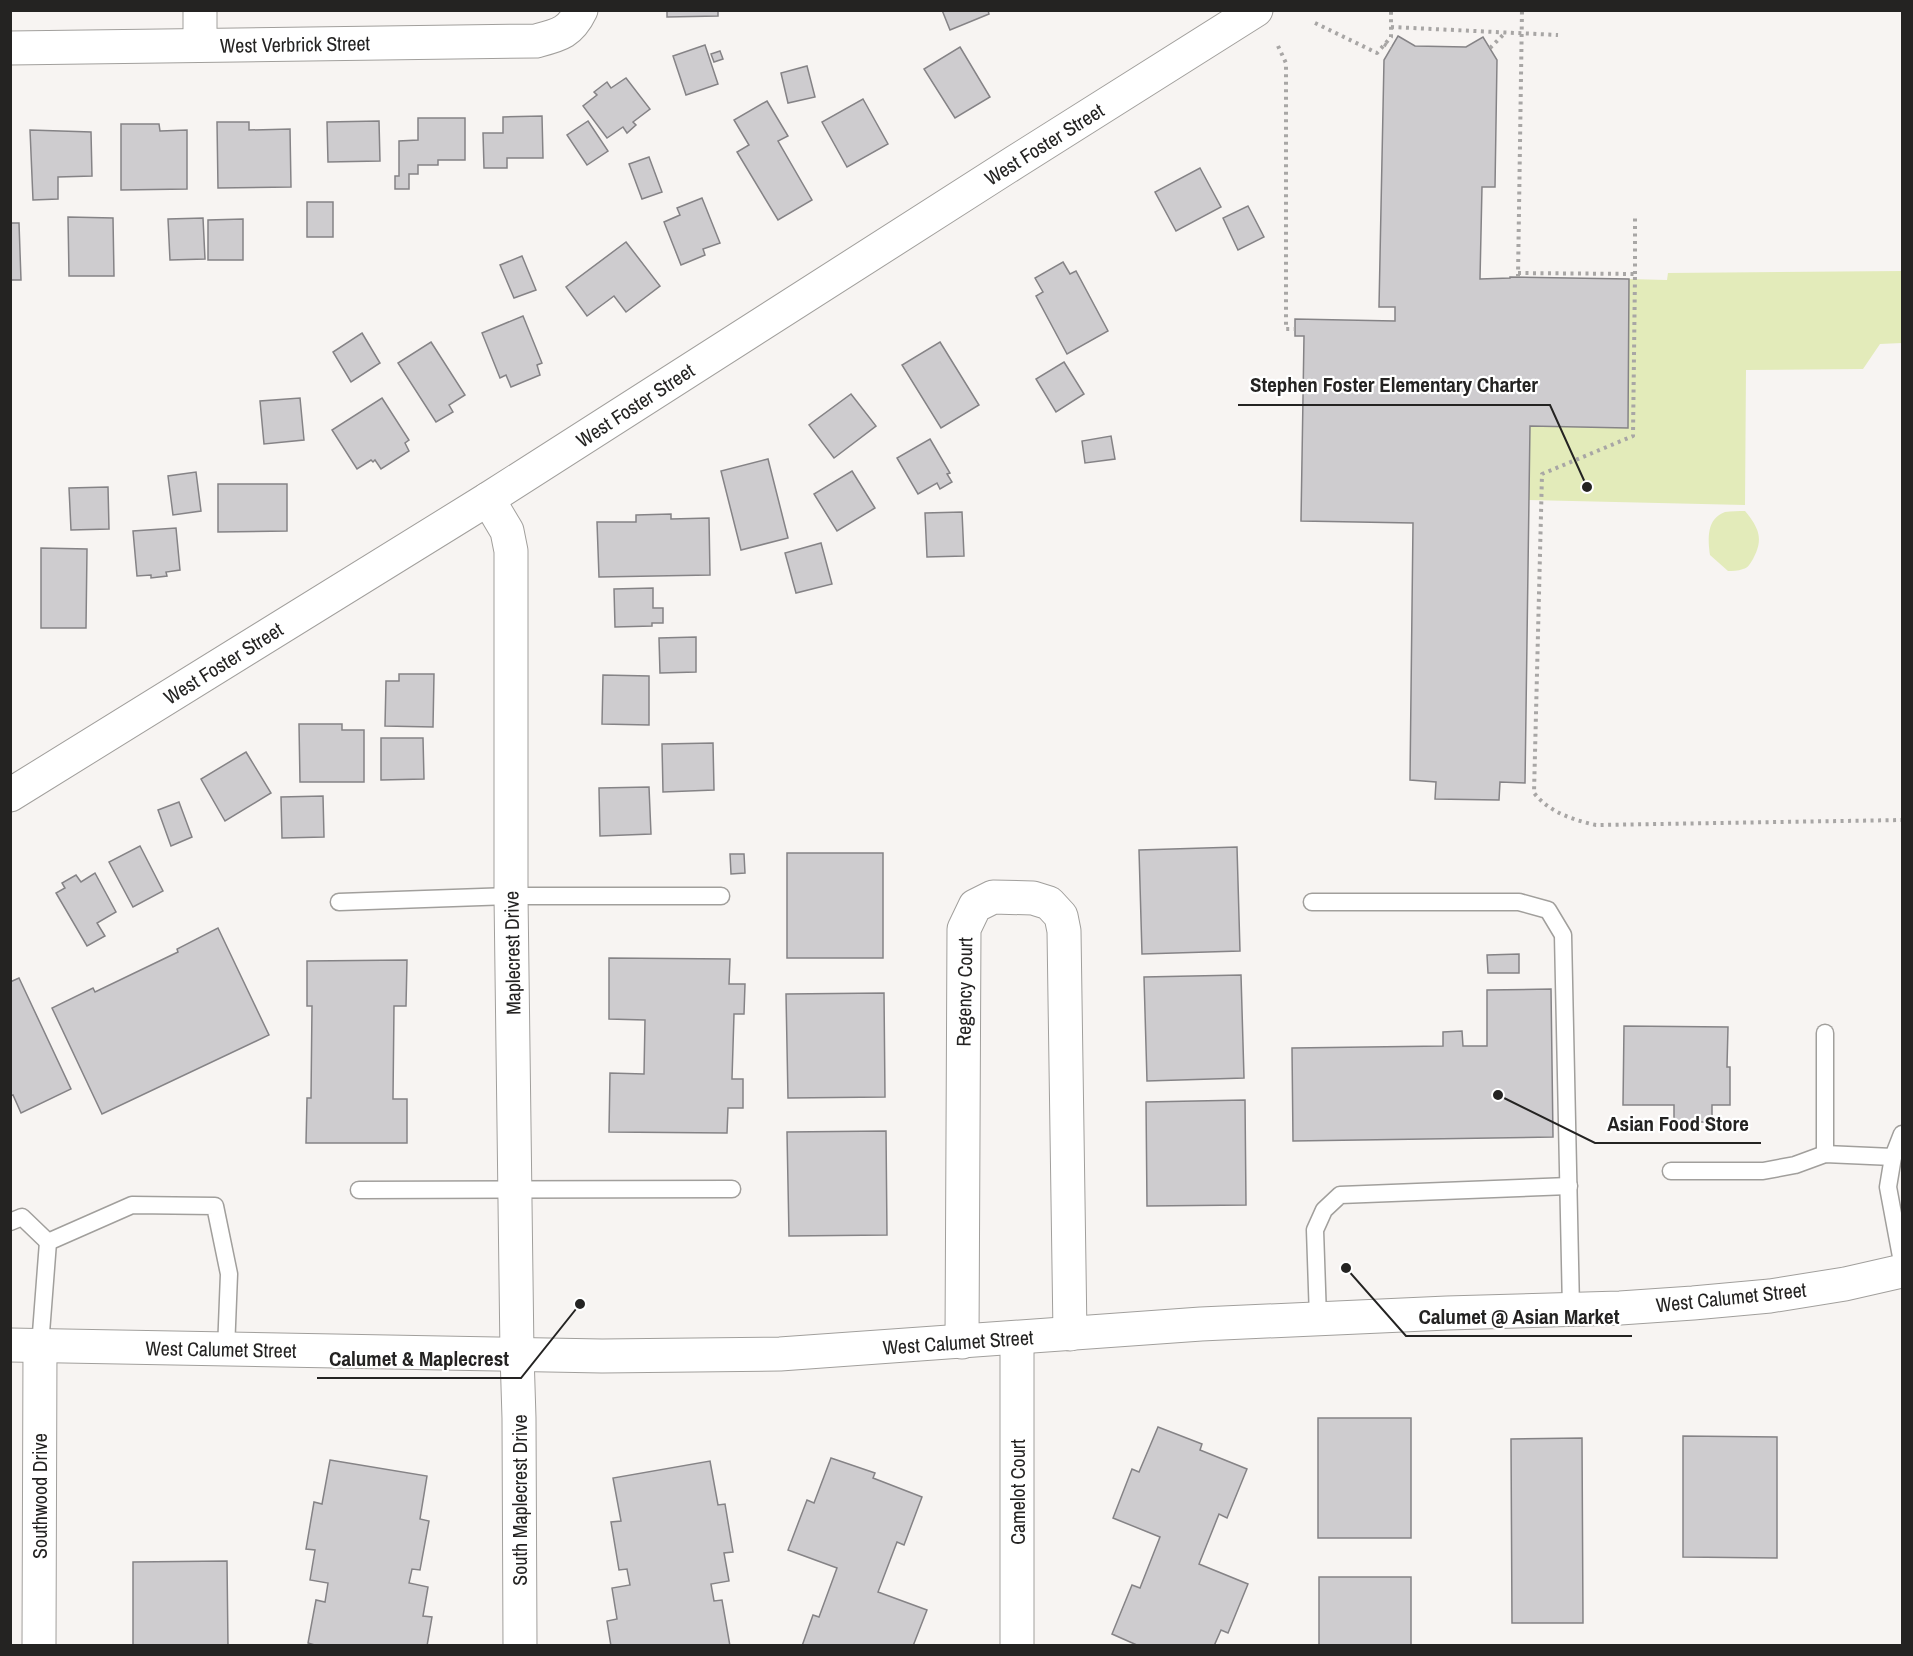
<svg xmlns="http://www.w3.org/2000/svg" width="1913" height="1656" viewBox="0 0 1913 1656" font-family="'Archivo Narrow',sans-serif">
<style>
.green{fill:#e3ebba}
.building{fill:#cecccf;stroke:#858386;stroke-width:1.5}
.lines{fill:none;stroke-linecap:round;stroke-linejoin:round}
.lane-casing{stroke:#a19f9c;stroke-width:19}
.street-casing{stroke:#a19f9c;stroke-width:35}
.secondary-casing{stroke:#a19f9c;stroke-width:35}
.path{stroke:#a8a6a5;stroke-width:4;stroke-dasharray:3 4.5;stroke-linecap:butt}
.lane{stroke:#fff;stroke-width:16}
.street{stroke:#fff;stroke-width:33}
.secondary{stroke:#fff;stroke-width:33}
.labels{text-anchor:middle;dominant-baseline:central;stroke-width:4.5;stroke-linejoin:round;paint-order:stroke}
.street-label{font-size:20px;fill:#242322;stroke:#fff}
.leader{fill:none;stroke:#242322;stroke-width:2}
.callout-dot{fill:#242322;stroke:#fff;stroke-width:2}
.callout-label{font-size:21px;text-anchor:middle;font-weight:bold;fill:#242322;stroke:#fff;stroke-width:4.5;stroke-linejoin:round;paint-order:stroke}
</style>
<rect width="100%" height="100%" fill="#f7f4f2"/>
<!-- green -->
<g class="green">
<path d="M1902 271V343L1880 344 1863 369 1746 370 1745 505 1529 500 1530 426 1628 427 1629 279 1667 280 1668 273Z"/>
<path d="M1745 511C1759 528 1764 539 1753 559 1750 564 1748 568 1743 569 1738 571 1732 571 1728 571L1710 555C1708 539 1706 519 1725 512 1731 511 1739 511 1745 511Z"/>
</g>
<!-- building -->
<g class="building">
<path d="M667 10H718V16L667 17Z"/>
<path d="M942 10H988L989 14 950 30Z"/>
<path d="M1398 36 1415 46 1466 47 1483 37 1497 60 1495 187H1482L1480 279 1510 278V277L1629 279 1628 428 1530 426 1525 783 1500 782 1499 800 1435 799 1436 782 1410 780 1413 523 1301 521 1304 336H1295V319L1395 321V307H1379L1384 60Z"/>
<path d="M705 45 718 84 686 95 673 56Z"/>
<path d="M960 47 990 97 955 118 924 69Z"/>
<path d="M720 51 723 59 714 62 711 54Z"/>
<path d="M807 66 815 97 788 103 781 73Z"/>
<path d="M626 78 650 109 633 122 636 125 627 133 623 127 607 138 583 106 597 95 594 92 607 82 611 88Z"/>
<path d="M863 99 888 144 847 167 822 122Z"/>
<path d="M767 101 788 136 778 141 812 200 778 220 737 152 749 145 734 120Z"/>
<path d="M542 116 543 158H507V168H484L483 133H503V117Z"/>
<path d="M418 118H465V160H438V165H418V174H409V189H395V176H399V141L418 140Z"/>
<path d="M379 121 380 161 328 162 327 122Z"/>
<path d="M588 121 608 151 587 165 567 135Z"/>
<path d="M217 122H249V130L290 129 291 187 218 188Z"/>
<path d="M121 124H159L160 131 187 130V189L121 190Z"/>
<path d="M30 130 91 132 92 176 58 177V199L33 200Z"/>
<path d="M649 157 662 192 642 199 629 164Z"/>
<path d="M1200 168 1221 207 1176 231 1155 192Z"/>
<path d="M702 198 720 243 703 249 705 255 681 265 664 222 680 215 677 208Z"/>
<rect x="307" y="202" width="26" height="35"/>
<path d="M1248 206 1264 237 1238 250 1223 218Z"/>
<path d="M68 217 113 218 114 276H69Z"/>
<path d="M203 218 205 259 170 260 168 219Z"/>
<path d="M243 219V260H208V220Z"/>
<path d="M10 223H19L21 280H10Z"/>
<path d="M626 242 660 286 626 312 614 296 587 316 566 287Z"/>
<path d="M522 256 536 290 514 298 500 265Z"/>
<path d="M1063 262 1070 274 1076 271 1108 331 1067 354 1036 296 1043 292 1035 278Z"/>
<path d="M523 316 542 363 537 365 540 375 511 387 506 375 500 378 482 333Z"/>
<path d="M362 333 380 363 351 382 333 352Z"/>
<path d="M431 342 465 395 449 405 453 412 436 422 398 363Z"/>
<path d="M940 342 979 405 941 428 902 365Z"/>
<path d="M1064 362 1084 394 1056 412 1036 379Z"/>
<path d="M851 394 876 426 834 458 809 425Z"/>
<path d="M300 398 304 440 264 444 260 401Z"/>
<path d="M382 398 409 440 405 443 409 451 381 469 375 460 373 462 371 460 357 469 332 430Z"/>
<path d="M1111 436 1115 459 1085 463 1082 441Z"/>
<path d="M930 439 950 473 947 474 952 482 940 489 937 483 918 494 897 458Z"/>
<path d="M768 459 788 538 741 550 721 471Z"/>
<path d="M852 471 875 508 837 531 814 494Z"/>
<path d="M196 472 201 511 173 515 168 476Z"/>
<path d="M218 484H287V531L218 532Z"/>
<path d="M108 487 109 529 71 530 69 488Z"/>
<path d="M962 512 964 556 927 557 925 513Z"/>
<path d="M671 514V519L709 518 710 575 599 577 597 522H636V515Z"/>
<path d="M176 528 180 570 166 572 167 576 151 578V575L137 576 133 531Z"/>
<path d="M821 543 832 584 796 593 785 553Z"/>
<path d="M41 548 87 549 86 628H41Z"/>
<path d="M653 588V608H663V623H652V626L615 627 614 589Z"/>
<path d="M696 637V672L660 673 659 638Z"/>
<path d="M399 674H434L433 727 385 726 386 681H399Z"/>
<path d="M603 675 649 676V725L602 724Z"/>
<path d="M299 724H342V730H364V782H300Z"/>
<path d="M381 738H423L424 779 381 780Z"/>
<path d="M713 743 714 790 663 792 662 744Z"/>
<path d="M246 752 271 793 225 821 201 779Z"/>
<path d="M649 787 651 834 600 836 599 788Z"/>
<path d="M323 796 324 837 282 838 281 797Z"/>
<path d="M179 802 192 837 171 846 158 810Z"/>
<path d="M140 846 163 891 133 907 109 862Z"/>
<path d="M1237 847 1240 951 1142 954 1139 850Z"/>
<rect x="787" y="853" width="96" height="105"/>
<path d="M730 854H744L745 873 731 874Z"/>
<path d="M95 873 116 912 97 923 105 936 87 946 56 893 65 888 62 883 76 875 81 882Z"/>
<path d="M218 928 269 1035 102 1114 52 1008 93 988 95 992 178 952 177 949Z"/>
<path d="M1519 954V973H1488L1487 955Z"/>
<path d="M609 958 730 959 729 984H745L744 1014H734L732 1079H743V1108H728L727 1133 609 1132 610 1073 644 1074 645 1020 609 1019Z"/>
<path d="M407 960 406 1006H394L393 1099H407V1143H306L307 1098H311L312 1006H307V961Z"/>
<path d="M1241 975 1244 1078 1147 1081 1144 977Z"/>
<path d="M19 978 71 1089 21 1113 13 1095 10 1096V982Z"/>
<path d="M1551 989 1553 1137 1293 1141 1292 1048 1443 1046V1032L1462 1031 1463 1046H1487V990Z"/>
<path d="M884 993 885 1097 788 1098 786 994Z"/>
<path d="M1624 1026 1728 1027 1727 1067H1730V1105H1712V1122H1674V1105H1623Z"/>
<path d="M1245 1100 1246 1205 1147 1206 1146 1102Z"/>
<path d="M886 1131 887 1235 789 1236 787 1132Z"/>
<rect x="1318" y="1418" width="93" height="120"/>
<path d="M1158 1427 1202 1444 1200 1450 1247 1469 1227 1518 1219 1514 1199 1564 1248 1584 1228 1633 1221 1630 1214 1646H1139L1112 1634 1132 1585 1140 1588 1160 1537 1113 1518 1132 1469 1139 1472Z"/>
<path d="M1683 1436 1777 1437V1558L1683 1557Z"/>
<path d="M1582 1438 1583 1623H1512L1511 1439Z"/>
<path d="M831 1458 875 1473 873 1478 922 1497 904 1545 897 1542 878 1592 927 1610 913 1646H802L813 1615 819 1617 837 1568 788 1550 807 1500 814 1503Z"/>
<path d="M330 1460 427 1476 420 1519 429 1521 420 1570 412 1569 409 1583 428 1587 423 1616 432 1617 427 1646H318L308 1643 316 1600 325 1602 328 1583 310 1580 315 1550 306 1549 314 1502 322 1504Z"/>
<path d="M710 1461 718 1505 725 1504 733 1552 724 1553 729 1581 711 1584 714 1601 722 1600 730 1646H611L607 1621 617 1619 612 1588 630 1585 627 1569 619 1570 611 1522 621 1521 613 1478Z"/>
<path d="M227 1561 228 1646H133V1562Z"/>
<rect x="1319" y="1577" width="92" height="69"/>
</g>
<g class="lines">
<defs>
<g id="lane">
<path d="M339 902 511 896H721"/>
<path d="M1312 902H1519L1548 910 1563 935 1571 1309"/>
<path d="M1825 1033V1154"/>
<path d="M1902 1134 1893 1157 1888 1187 1902 1262"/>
<path d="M1671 1171H1763L1795 1165 1825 1154 1893 1157"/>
<path d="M359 1190 732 1189"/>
<path d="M10 1222 22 1217 48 1242 132 1205 215 1206 229 1274 226 1350"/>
<path d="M1318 1318 1315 1230 1324 1210 1340 1195 1569 1186"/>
<path d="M40 1346 48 1242"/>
</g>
<g id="street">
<path d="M200 10V45"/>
<path d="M10 48 536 41C559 35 570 33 581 10"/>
<path d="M488 499 507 531 511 551V896L517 1354 519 1418 520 1646"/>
<path d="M10 795 488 499 1015 162 1256 10"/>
<path d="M1017 1338V1646"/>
<path d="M962 1342 964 929 975 906 993 897 1033 898 1049 903 1061 916 1064 931 1070 1334"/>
<path d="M39 1646 40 1346"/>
</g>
<path id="secondary" d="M10 1345 602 1356 780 1354 1201 1324 1447 1313 1620 1308 1693 1303 1770 1296 1845 1284 1902 1271"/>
</defs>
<!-- lane casing -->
<use href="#lane" class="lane-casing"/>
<!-- street casing -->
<use href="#street" class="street-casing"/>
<!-- secondary casing -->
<use href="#secondary" class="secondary-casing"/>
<!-- path -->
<g class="path">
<path d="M1315 23 1377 53 1391 37V10"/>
<path d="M1391 27 1558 35"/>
<path d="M1384 44 1391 48"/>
<path d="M1278 46 1286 63V329H1295"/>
<path d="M1490 48 1506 32"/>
<path d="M1518 273 1635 274 1633 436 1542 474 1534 793C1549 812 1573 820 1596 825L1902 820"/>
<path d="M1635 274V216"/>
<path d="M1518 277 1522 10"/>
</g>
<!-- lane -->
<use href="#lane" class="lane"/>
<!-- street -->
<use href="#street" class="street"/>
<!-- secondary -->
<use href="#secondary" class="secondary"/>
</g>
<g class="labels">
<!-- street labels -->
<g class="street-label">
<text transform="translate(295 44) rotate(-1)">West Verbrick Street</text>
<text transform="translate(1044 144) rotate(-32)">West Foster Street</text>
<text transform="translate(635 405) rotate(-33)">West Foster Street</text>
<text transform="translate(223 663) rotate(-32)">West Foster Street</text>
<text transform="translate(512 953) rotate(-91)">Maplecrest Drive</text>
<text transform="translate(964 992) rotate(-89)">Regency Court</text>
<text transform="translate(1731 1297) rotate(-6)">West Calumet Street</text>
<text transform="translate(958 1342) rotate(-4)">West Calumet Street</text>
<text transform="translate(221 1349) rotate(1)">West Calumet Street</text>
<text transform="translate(1017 1492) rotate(-90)">Camelot Court</text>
<text transform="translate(39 1496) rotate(-90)">Southwood Drive</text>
<text transform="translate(519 1500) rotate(-90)">South Maplecrest Drive</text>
</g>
</g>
<!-- callouts -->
<path class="leader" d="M1587 487L1550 405H1238M1498 1095L1595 1143H1761M1346 1268L1406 1336H1632M580 1304L521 1378H317"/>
<g class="callout-dot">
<circle cx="1587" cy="487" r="6"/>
<circle cx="1498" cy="1095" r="6"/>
<circle cx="1346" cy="1268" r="6"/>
<circle cx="580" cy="1304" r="6"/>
</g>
<g class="callout-label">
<text x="1394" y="392">Stephen Foster Elementary Charter</text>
<text x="1678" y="1131">Asian Food Store</text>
<text x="1519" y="1324">Calumet @ Asian Market</text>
<text x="419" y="1366">Calumet &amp; Maplecrest</text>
</g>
<!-- border -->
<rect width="1913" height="1656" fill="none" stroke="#242322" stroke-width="24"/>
</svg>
